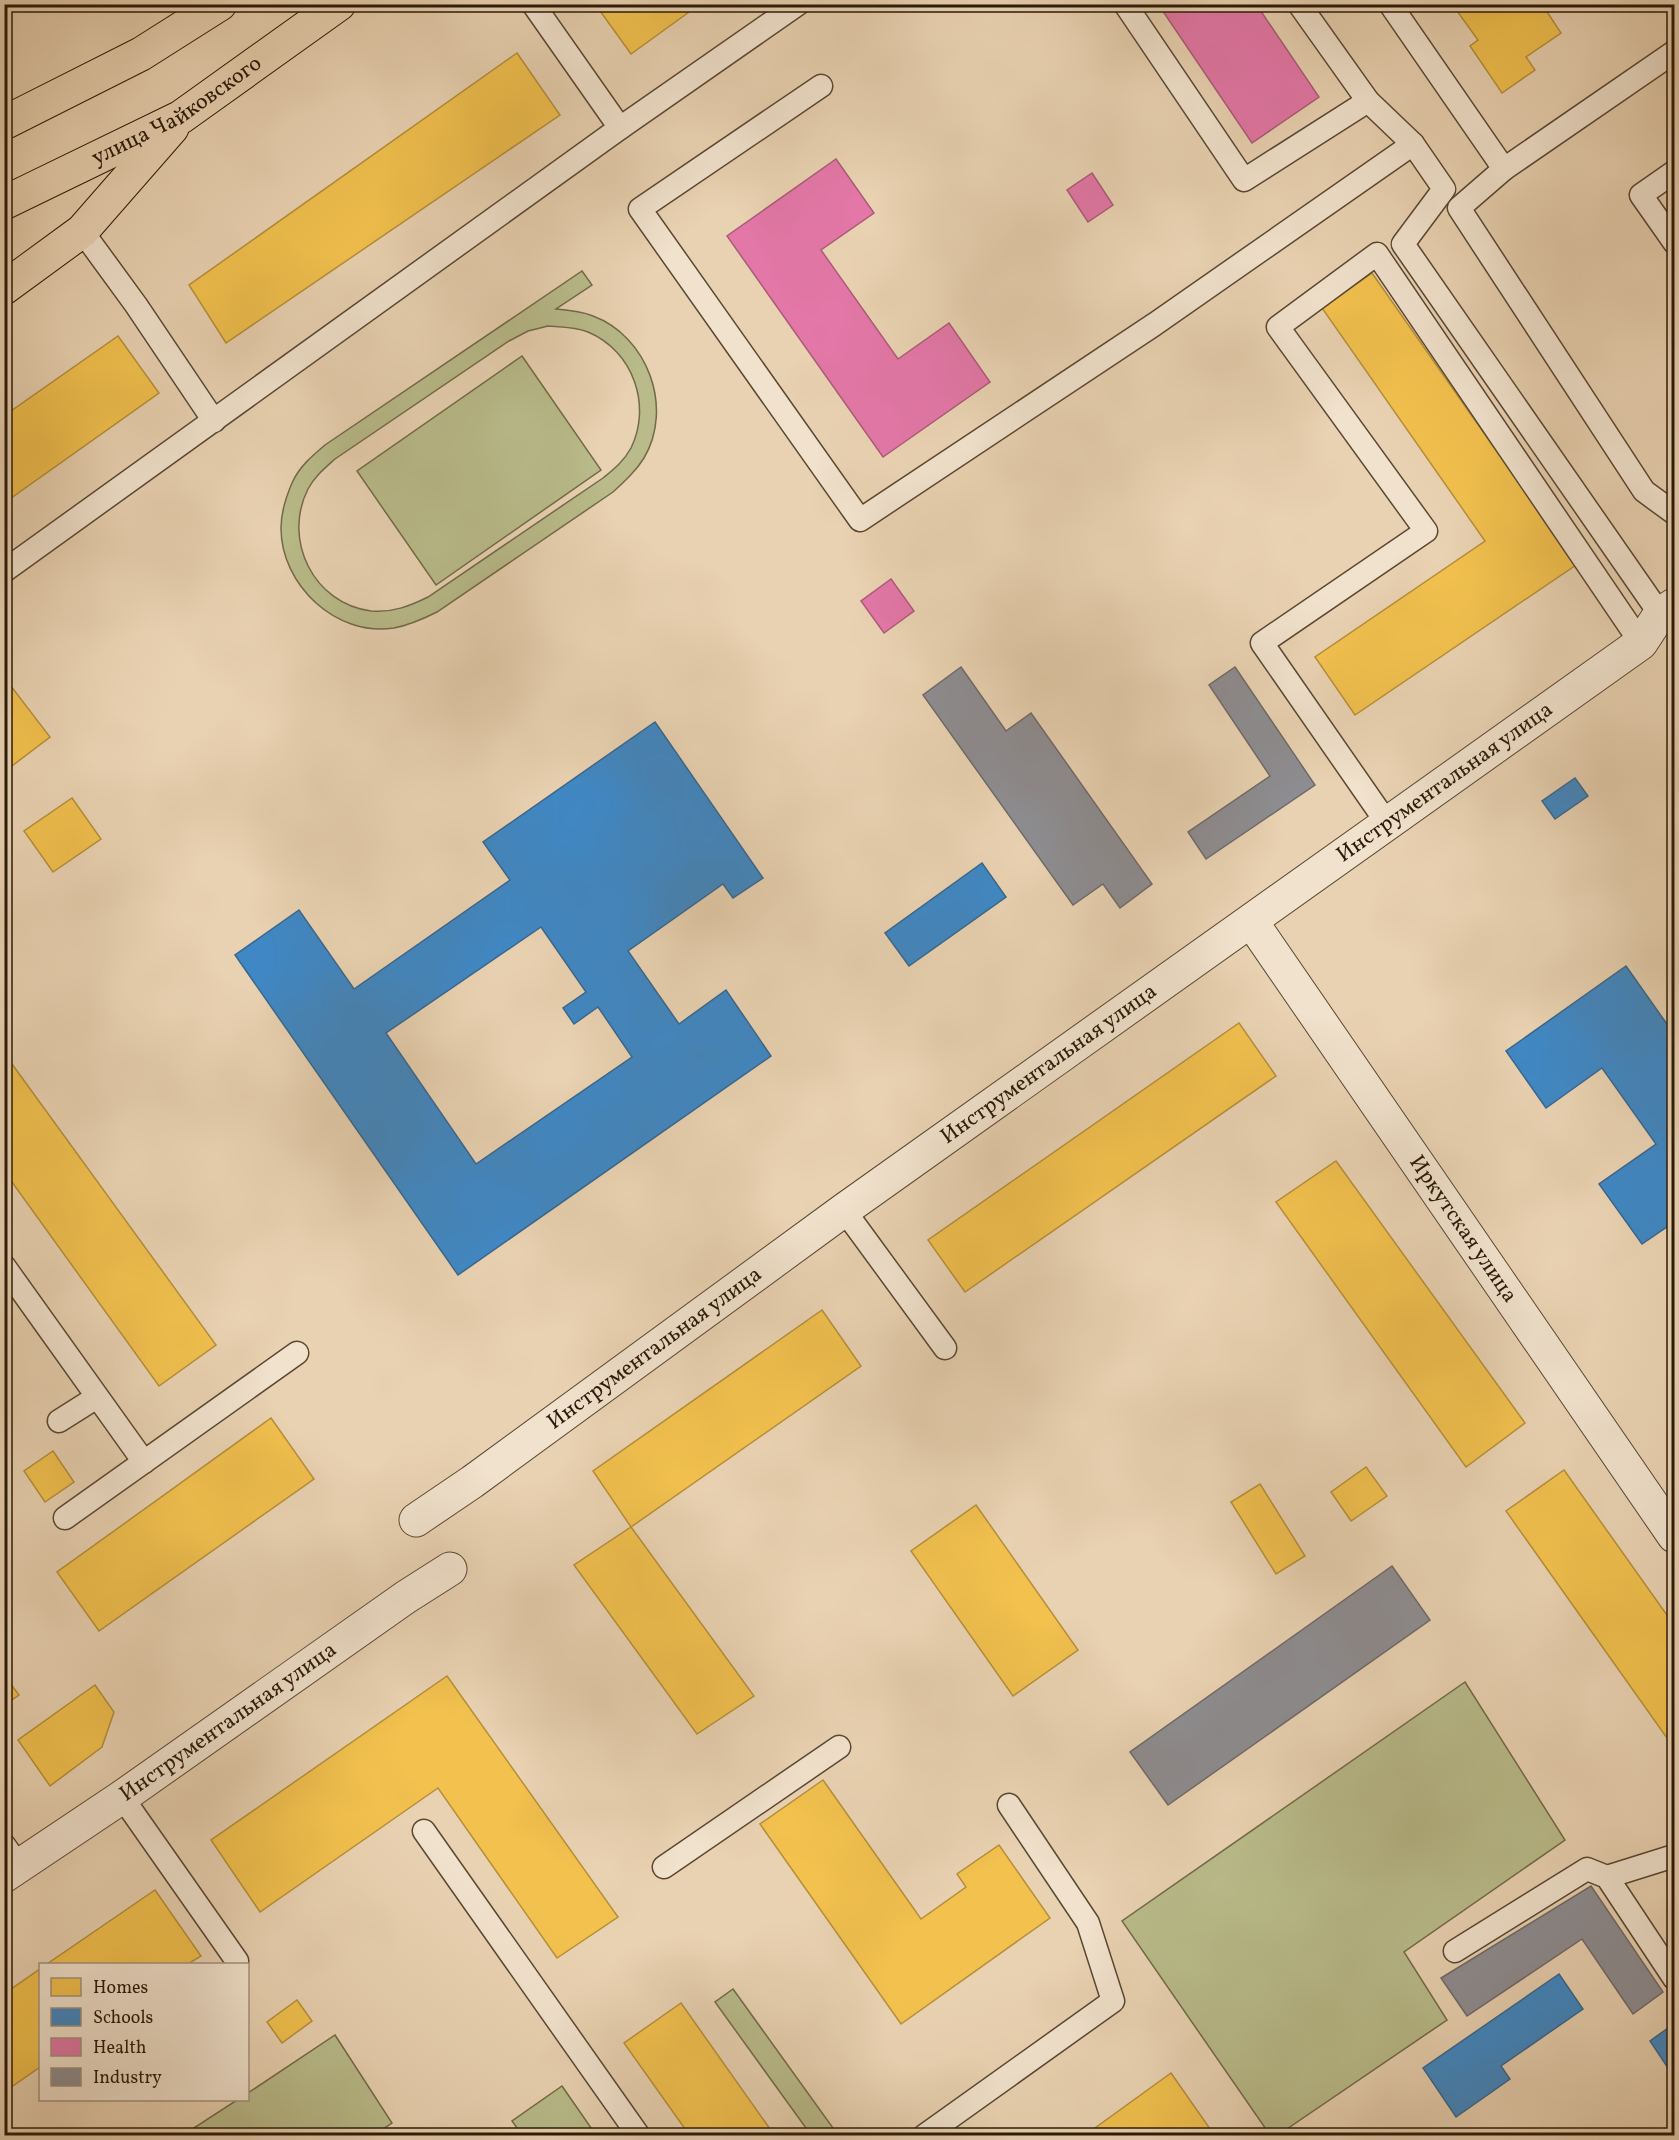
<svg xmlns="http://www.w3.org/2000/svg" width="1679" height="2140" viewBox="0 0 1679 2140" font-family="Vollkorn,serif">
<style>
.green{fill:#b9bb8a;stroke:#726a4a;stroke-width:1.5;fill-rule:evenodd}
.homes{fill:#f2c14e;stroke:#b68f39;stroke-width:1.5}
.schools{fill:#3f88c5;stroke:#39678d;stroke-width:1.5;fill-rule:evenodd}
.health{fill:#e377a8;stroke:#ac5b78;stroke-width:1.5}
.industry{fill:#8d8d92;stroke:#6f6a69;stroke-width:1.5}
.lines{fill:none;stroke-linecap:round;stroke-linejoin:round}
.lane-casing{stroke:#5a4833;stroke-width:25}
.street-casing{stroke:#5a4833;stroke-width:35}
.primary-casing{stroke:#2a1a09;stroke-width:35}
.lane{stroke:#f1e2cd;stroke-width:22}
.street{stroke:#f1e2cd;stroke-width:33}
.primary{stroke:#e9d2b2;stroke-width:33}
.labels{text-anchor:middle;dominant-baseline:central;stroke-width:6;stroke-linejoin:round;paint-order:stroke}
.street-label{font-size:22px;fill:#2a1a09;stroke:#f1e2cd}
</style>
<rect width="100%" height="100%" fill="#e9d2b2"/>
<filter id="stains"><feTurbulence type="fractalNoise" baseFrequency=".00333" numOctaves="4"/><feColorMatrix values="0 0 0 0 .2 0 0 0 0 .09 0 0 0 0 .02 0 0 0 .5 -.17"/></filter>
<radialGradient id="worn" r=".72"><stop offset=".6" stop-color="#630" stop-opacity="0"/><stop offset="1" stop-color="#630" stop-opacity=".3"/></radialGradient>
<!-- green -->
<g class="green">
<path d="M582 271 592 285 556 309C569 310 581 311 593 316 647 336 674 407 644 458 636 471 625 481 613 492L437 612C423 619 410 625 394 628 336 637 281 585 281 528 281 513 286 497 292 483 299 467 312 456 325 445ZM548 326C561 327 576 327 588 332 633 351 652 405 631 448 624 461 614 469 603 478L428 597C410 606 392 613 371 611 314 604 282 540 308 489 314 477 325 468 335 459L509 341 528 331Z"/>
<path d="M522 356 601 470 436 585 357 471Z"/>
<path d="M1465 1682 1565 1840 1404 1952 1447 2020 1278 2135H1270L1122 1921Z"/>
<path d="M733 1989 838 2135H811L715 2002Z"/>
<path d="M335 2035 392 2123 374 2135H183L237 2100H248V2093Z"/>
<path d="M562 2086 596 2135H522L512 2121Z"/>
</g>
<!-- homes -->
<g class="homes">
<path d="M595 4H700L631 54Z"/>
<path d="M1452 4H1542L1561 33 1526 57 1535 70 1502 93 1470 46 1478 40Z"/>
<path d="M517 53 560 115 226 343 189 285Z"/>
<path d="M1372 273 1576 565 1355 715 1315 657 1485 541 1322 308Z"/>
<path d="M118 336 159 393 4 503V416Z"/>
<path d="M4 677 50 737 4 772Z"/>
<path d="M72 798 101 839 53 872 24 831Z"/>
<path d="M1239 1023 1276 1076 965 1292 928 1240Z"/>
<path d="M4 1053 216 1345 159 1386 4 1171Z"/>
<path d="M1336 1161 1525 1423 1466 1467 1276 1202Z"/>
<path d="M822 1310 861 1366 631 1527 593 1471Z"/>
<path d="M271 1418 314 1479 99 1631 57 1572Z"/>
<path d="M53 1451 74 1482 45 1502 24 1471Z"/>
<path d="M1366 1467 1387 1496 1351 1521 1331 1492Z"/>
<path d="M1564 1470 1674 1625V1748L1506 1511Z"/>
<path d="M1260 1484 1305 1556 1276 1574 1231 1502Z"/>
<path d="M976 1505 1078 1650 1013 1696 911 1551Z"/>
<path d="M631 1527 754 1696 697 1734 574 1565Z"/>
<path d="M4 1675 19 1695 4 1705Z"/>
<path d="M447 1676 618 1917 557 1958 438 1788 260 1912 211 1840Z"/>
<path d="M95 1685 114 1712 102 1747 50 1786 18 1740Z"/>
<path d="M823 1780 921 1919 966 1887 957 1874 999 1845 1050 1918 901 2024 760 1824Z"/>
<path d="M155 1890 201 1956 188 1964H47Z"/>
<path d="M40 1969V2067L4 2092V1994Z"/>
<path d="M297 2000 312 2021 282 2043 267 2022Z"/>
<path d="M681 2003 775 2136H690L624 2043Z"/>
<path d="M1171 2073 1215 2136H1084Z"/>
</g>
<!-- schools -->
<g class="schools">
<path d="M655 722 763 878 733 898 723 884 628 951 679 1024 726 990 771 1056 458 1275 235 955 299 910 354 989 510 880 483 842ZM541 927 586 992 563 1008 574 1024 598 1007 632 1057 476 1164 386 1033Z"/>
<path d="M1575 778 1588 796 1555 819 1542 801Z"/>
<path d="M982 863 1006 897 909 966 885 933Z"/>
<path d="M1626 966 1674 1034V1222L1642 1244 1599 1184 1656 1144 1602 1068 1546 1108 1506 1051Z"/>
<path d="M1559 1974 1583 2009 1501 2066 1510 2079 1456 2117 1423 2068Z"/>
<path d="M1668 2028 1674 2037V2077L1650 2041Z"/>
</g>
<!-- health -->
<g class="health">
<path d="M1158 4H1256L1319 97 1252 143Z"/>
<path d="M836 159 874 213 821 250 898 359 949 323 990 382 883 457 727 236Z"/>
<path d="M1092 173 1113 205 1088 222 1067 190Z"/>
<path d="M891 579 914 611 884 633 861 601Z"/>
</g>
<!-- industry -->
<g class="industry">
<path d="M961 667 1006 731 1031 713 1152 884 1120 908 1103 884 1073 905 923 695Z"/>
<path d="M1235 667 1315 785 1206 859 1188 832 1270 776 1209 685Z"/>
<path d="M1392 1566 1430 1620 1168 1805 1130 1752Z"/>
<path d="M1591 1886 1663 1992 1633 2014 1582 1939 1467 2016 1441 1978Z"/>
</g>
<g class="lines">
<defs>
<g id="lane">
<path d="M533 4 620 128"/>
<path d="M1125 4 1244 180 1368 101"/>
<path d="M1299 4 1368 101 1413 144 1444 189 1403 244 1660 614"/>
<path d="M1390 4 1504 169"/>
<path d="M1674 52 1504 169 1459 208 1644 491 1674 513"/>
<path d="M821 86 640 209 860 520 1155 324 1413 144"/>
<path d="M1674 172 1641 195 1674 242"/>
<path d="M82 231 136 305 214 421"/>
<path d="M4 571 620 128 798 4"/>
<path d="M1387 823 1262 643 1426 531 1278 327 1377 254 1641 643"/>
<path d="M844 1210 945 1348"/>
<path d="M4 1266 144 1462"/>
<path d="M59 1421 97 1397"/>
<path d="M65 1518 297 1353"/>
<path d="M122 1797 237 1961"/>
<path d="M424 1831 639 2136"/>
<path d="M4 1845 19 1866"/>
<path d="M664 1867 839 1747"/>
<path d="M1607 1877 1674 1856"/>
<path d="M1455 1951 1587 1869 1607 1877 1674 1978"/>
<path d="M924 2136 1113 2001 1088 1923 1009 1805"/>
</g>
<g id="street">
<path id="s1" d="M1251 921 1674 1536"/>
<path id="s2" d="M416 1520 472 1482 844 1210 1641 643 1660 614 1674 605"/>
<path id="s3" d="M4 1876 122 1797 406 1597 450 1569"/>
</g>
<g id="primary">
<path d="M4 123 141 54 220 4"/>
<path id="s4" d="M4 203 181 117 339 4"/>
<path d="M4 288 82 231 172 128"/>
</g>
</defs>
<!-- lane casing -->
<use href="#lane" class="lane-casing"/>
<!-- street casing -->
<use href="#street" class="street-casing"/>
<!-- primary casing -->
<use href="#primary" class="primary-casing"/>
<!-- lane -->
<use href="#lane" class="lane"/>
<!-- street -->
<use href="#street" class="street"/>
<!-- primary -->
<use href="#primary" class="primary"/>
</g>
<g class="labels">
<!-- street labels -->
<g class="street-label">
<text stroke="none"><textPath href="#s4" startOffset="196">улица Чайковского</textPath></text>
<text stroke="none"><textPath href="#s2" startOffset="1266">Инструментальная улица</textPath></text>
<text stroke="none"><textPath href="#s2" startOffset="780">Инструментальная улица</textPath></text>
<text stroke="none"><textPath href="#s1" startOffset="374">Иркутская улица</textPath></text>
<text stroke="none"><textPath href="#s2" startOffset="294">Инструментальная улица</textPath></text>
<text stroke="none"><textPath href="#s3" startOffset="272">Инструментальная улица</textPath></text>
</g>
</g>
<!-- margin -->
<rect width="1679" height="2140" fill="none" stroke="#e9d2b2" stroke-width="24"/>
<rect x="6" y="6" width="1667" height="2128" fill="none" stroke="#2a1a09" stroke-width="3"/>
<rect x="12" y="12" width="1655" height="2116" fill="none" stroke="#2a1a09" stroke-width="1.5"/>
<!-- legend -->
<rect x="39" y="1963" width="210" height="138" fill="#f1e2cd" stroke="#a1927f" stroke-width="1.5"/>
<rect x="51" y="1978" width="30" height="18" fill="#f2c14e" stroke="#a1927f" stroke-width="1.5"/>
<text x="93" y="1993" font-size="18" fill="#2a1a09">Homes</text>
<rect x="51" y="2008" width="30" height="18" fill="#3f88c5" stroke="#a1927f" stroke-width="1.5"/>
<text x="93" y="2023" font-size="18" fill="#2a1a09">Schools</text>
<rect x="51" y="2038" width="30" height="18" fill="#e377a8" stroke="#a1927f" stroke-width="1.5"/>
<text x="93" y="2053" font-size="18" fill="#2a1a09">Health</text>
<rect x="51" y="2068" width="30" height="18" fill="#8d8d92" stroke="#a1927f" stroke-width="1.5"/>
<text x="93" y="2083" font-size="18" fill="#2a1a09">Industry</text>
<rect width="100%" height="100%" filter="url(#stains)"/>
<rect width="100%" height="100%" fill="url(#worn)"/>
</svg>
